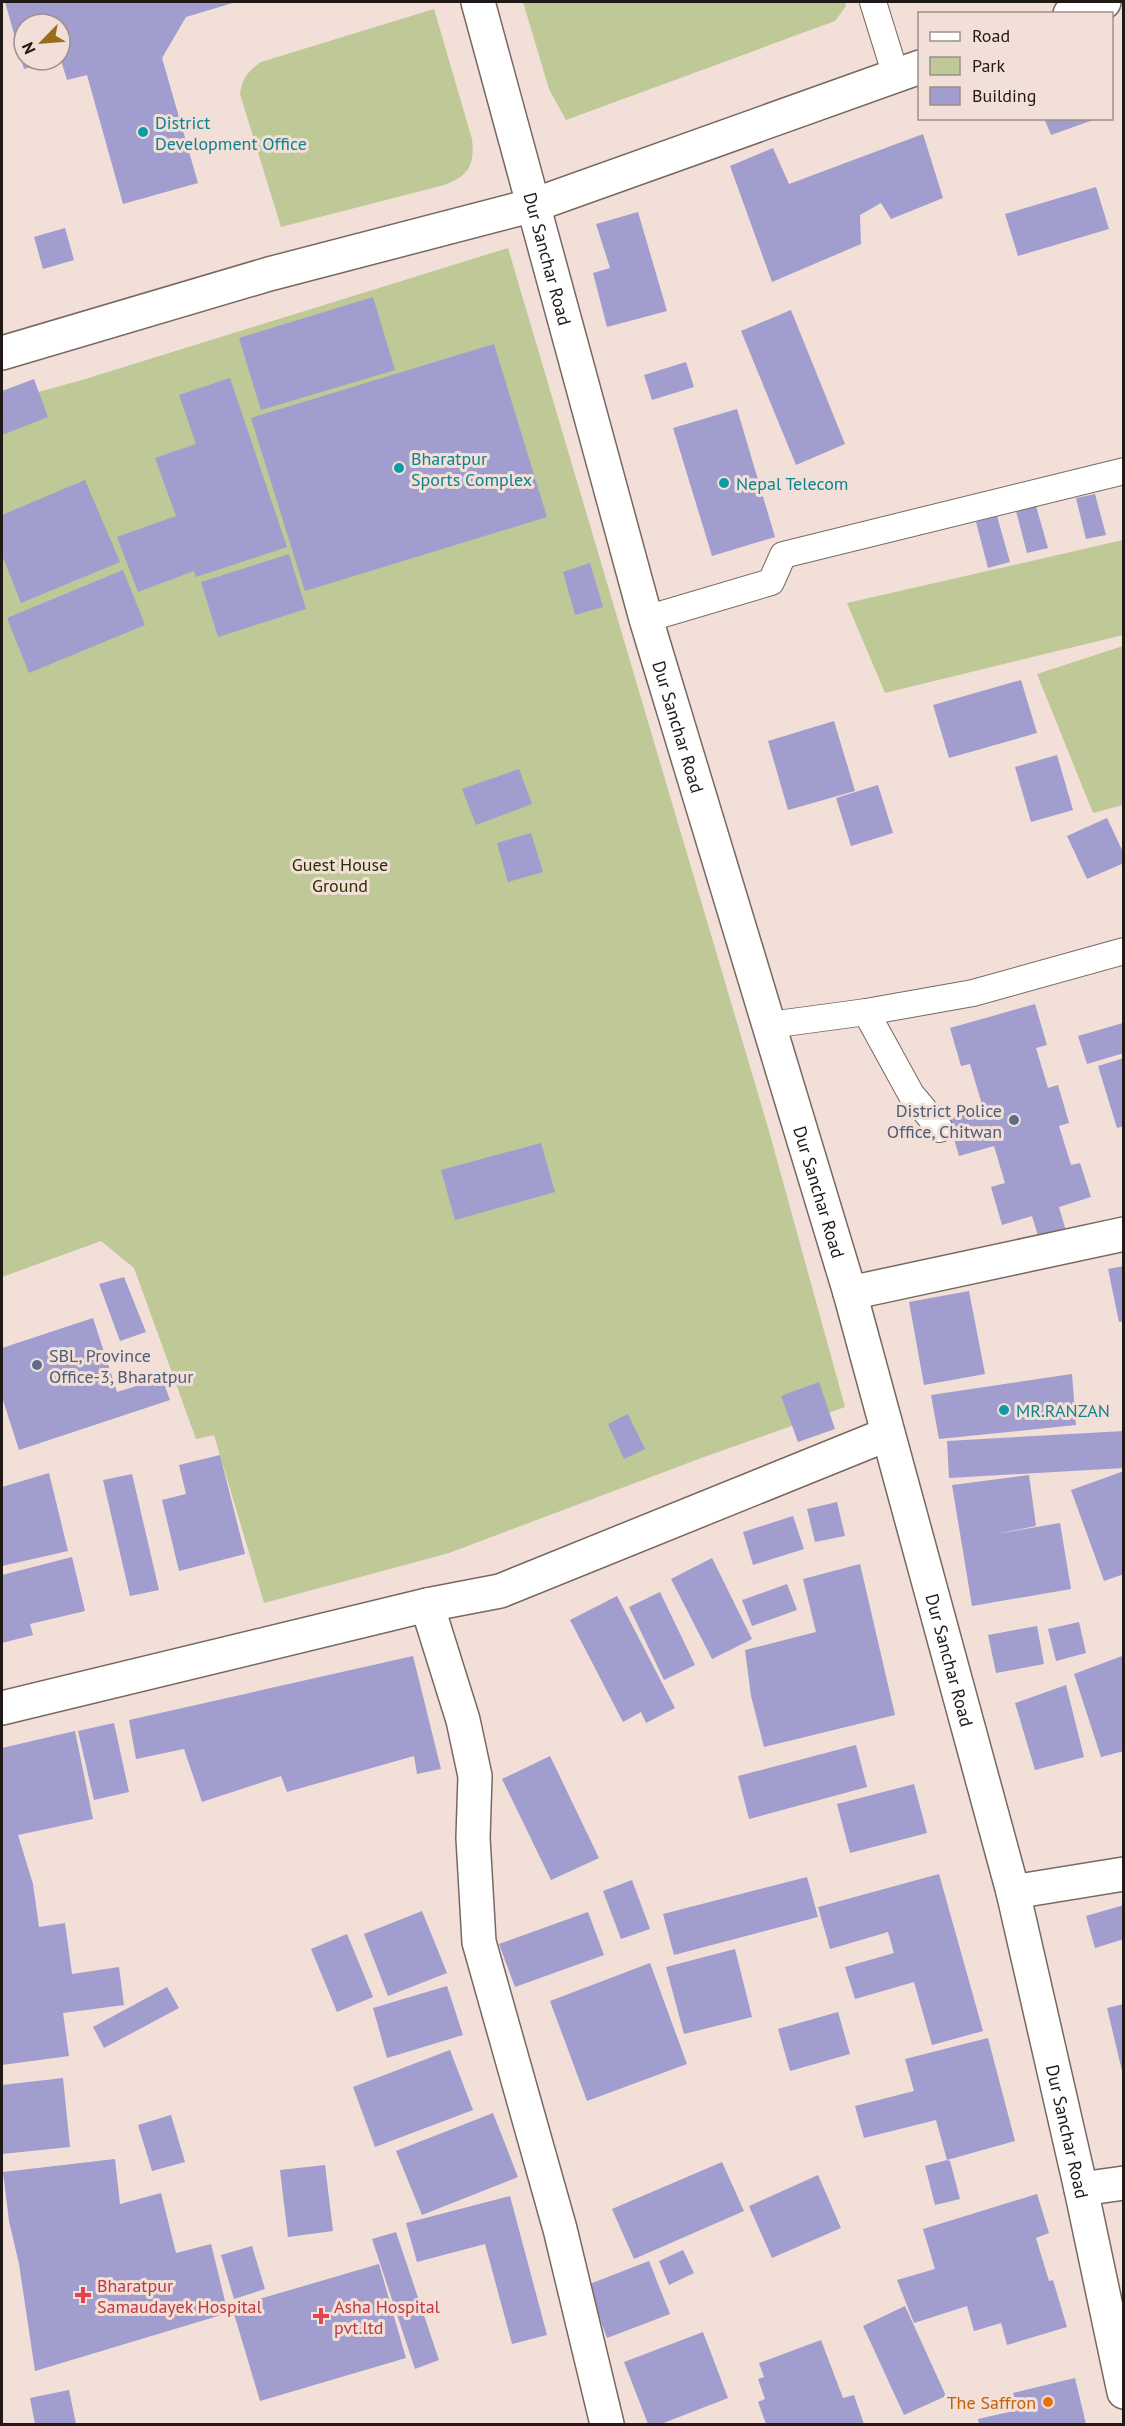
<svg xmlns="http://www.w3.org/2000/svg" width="1125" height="2426" viewBox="0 0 1125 2426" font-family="'PT Sans',sans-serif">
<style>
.green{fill:#bfc897}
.building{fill:#a19dcf}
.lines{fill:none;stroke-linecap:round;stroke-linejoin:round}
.service-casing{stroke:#786861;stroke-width:28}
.minor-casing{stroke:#786861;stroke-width:36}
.service{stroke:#fff;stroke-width:26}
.minor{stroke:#fff;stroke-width:33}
.culture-dot{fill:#0f9aa8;stroke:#f2dfd7;stroke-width:2}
.service-dot{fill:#5c6f8a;stroke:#f2dfd7;stroke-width:2}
.health-dot{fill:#e0444e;stroke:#f2dfd7;stroke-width:2}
.food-dot{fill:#e8710a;stroke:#f2dfd7;stroke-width:2}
.labels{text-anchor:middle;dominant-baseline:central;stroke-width:6;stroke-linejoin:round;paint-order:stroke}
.culture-label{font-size:18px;fill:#0d838f;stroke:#f2dfd7;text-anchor:start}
.street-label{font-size:18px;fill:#201916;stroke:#f2dfd7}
.park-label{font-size:18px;fill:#2b3006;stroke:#f2dfd7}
.service-label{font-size:18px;fill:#4e5e75;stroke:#f2dfd7;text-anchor:end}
.health-label{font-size:18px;fill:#be3a42;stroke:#f2dfd7;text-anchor:start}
.food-label{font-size:18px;fill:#c56008;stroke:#f2dfd7;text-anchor:end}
</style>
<rect width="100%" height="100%" fill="#f2dfd7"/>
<!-- green -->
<g class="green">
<path d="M523 2H845L846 6 835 21 566 120 549 89Z"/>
<path d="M434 9 472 139C475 166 468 176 444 185L281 227 240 94C242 78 248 71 261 62Z"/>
<path d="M508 248 769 1131 845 1407 704 1457 449 1553 264 1603 214 1435 196 1439 134 1268 101 1241 2 1277V402L82 380Z"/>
<path d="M1123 540V635L885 693 847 603Z"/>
<path d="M1123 646V805L1093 813 1037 674Z"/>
</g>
<!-- building -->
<g class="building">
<path d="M5 2H236L186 17 162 58 198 183 123 204 87 75 67 80 60 57V24H24V60L51 61 24 69Z"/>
<path d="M1044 118H1096V119L1051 135Z"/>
<path d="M923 134 943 198 891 219 881 203 860 215 861 244 772 282 730 166 773 148 789 184Z"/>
<path d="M1096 187 1109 229 1018 256 1005 214Z"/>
<path d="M638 212 667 311 607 327 593 273 610 268 596 224Z"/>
<path d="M65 228 74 260 43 269 34 237Z"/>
<path d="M373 297 395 370 261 410 239 338Z"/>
<path d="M791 310 845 444 796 465 741 331Z"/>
<path d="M494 344 547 517 305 591 251 418Z"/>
<path d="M686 362 694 387 652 400 644 375Z"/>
<path d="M230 378 287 547 196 577 194 571 138 592 117 537 176 516 155 458 196 444 179 395Z"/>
<path d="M34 379 48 417 2 435V391Z"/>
<path d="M737 409 775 537 712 556 673 428Z"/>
<path d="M85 480 120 562 21 603 2 555V515Z"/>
<path d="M1095 494 1106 535 1086 539 1076 498Z"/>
<path d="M1036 506 1048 548 1027 553 1016 511Z"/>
<path d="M997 516 1010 562 988 568 976 522Z"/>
<path d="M289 554 306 609 218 637 201 582Z"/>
<path d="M590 563 603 607 575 615 563 572Z"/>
<path d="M123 570 145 625 29 673 7 618Z"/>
<path d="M1021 680 1037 733 949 758 933 705Z"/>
<path d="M834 721 855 791 788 810 768 741Z"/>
<path d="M1057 755 1073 810 1031 822 1015 767Z"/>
<path d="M519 769 532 804 476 825 462 789Z"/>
<path d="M878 785 893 833 851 846 836 798Z"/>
<path d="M1107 818 1124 854V863L1087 879 1067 836Z"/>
<path d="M531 833 543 872 508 882 497 843Z"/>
<path d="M1035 1004 1047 1045 1036 1048 1048 1088 1058 1085 1069 1123 1059 1126 1071 1165 1080 1163 1091 1197 1059 1207 1066 1231 1039 1239 1032 1216 1002 1225 991 1187 1005 1183 994 1146 959 1156 948 1119 983 1108 970 1064 961 1066 950 1028Z"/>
<path d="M1123 1023 1124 1053 1087 1064 1078 1036Z"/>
<path d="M1124 1058V1126L1117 1128 1098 1066Z"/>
<path d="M541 1143 555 1192 455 1220 441 1170Z"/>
<path d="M1124 1266V1321L1119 1322 1108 1269Z"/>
<path d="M124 1277 146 1332 120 1341 99 1284Z"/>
<path d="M969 1291 985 1374 924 1385 909 1302Z"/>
<path d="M93 1318 117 1392 162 1378 170 1400 19 1450 2 1397V1348Z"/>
<path d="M1072 1374 1076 1425 939 1439 931 1395Z"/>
<path d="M819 1382 835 1429 798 1442 781 1396Z"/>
<path d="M628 1414 645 1449 624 1459 608 1424Z"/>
<path d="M1124 1431V1468L949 1478 947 1441Z"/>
<path d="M220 1455 245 1554 179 1571 162 1500 186 1494 179 1465Z"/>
<path d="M1124 1471V1574L1104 1581 1071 1490Z"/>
<path d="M49 1473 68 1551 2 1566V1487Z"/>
<path d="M132 1474 159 1590 130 1596 103 1480Z"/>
<path d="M1029 1475 1036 1526 996 1534 1060 1523 1071 1589 972 1606 952 1485Z"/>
<path d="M837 1502 845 1536 815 1542 807 1509Z"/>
<path d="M793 1516 804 1549 753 1565 743 1532Z"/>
<path d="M72 1557 85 1611 30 1624 33 1635 2 1643V1575Z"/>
<path d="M712 1558 752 1639 712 1659 671 1579Z"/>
<path d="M860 1564 895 1715 764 1747 751 1696 745 1650 816 1632 803 1579Z"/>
<path d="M787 1584 797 1610 752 1626 742 1600Z"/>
<path d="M660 1592 695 1665 664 1680 629 1607Z"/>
<path d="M617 1596 675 1708 646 1723 641 1712 623 1722 570 1620Z"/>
<path d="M1079 1622 1086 1653 1056 1661 1048 1629Z"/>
<path d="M1037 1626 1044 1664 996 1673 988 1635Z"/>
<path d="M413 1656 441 1769 417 1774 414 1756 287 1792 281 1776 202 1802 184 1749 136 1759 129 1720Z"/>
<path d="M1122 1656 1124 1751 1101 1757 1074 1674Z"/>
<path d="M1066 1685 1084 1757 1035 1770 1015 1703Z"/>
<path d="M114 1723 129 1792 94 1800 78 1731Z"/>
<path d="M75 1731 93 1819 18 1835 33 1884 39 1927 65 1923 72 1974 119 1967 124 2005 63 2013 69 2056 2 2065V1748Z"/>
<path d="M856 1745 867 1787 749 1819 738 1776Z"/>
<path d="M550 1756 599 1858 551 1880 502 1779Z"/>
<path d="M914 1784 927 1833 850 1853 837 1804Z"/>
<path d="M939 1874 983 2031 932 2045 914 1982 855 1999 845 1967 894 1953 888 1932 830 1949 818 1907Z"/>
<path d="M807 1877 818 1917 674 1955 663 1914Z"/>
<path d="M632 1880 650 1929 621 1939 603 1891Z"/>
<path d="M1124 1905V1939L1095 1948 1086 1916Z"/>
<path d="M422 1911 447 1973 388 1996 364 1934Z"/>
<path d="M588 1912 604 1955 515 1987 499 1944Z"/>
<path d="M347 1934 373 1997 337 2012 311 1949Z"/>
<path d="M735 1949 752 2017 684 2034 666 1967Z"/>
<path d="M650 1963 687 2064 587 2101 550 2001Z"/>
<path d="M447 1986 463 2035 387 2058 373 2008Z"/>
<path d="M167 1987 179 2008 104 2048 93 2027Z"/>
<path d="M1124 2004V2075H1123L1107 2008Z"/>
<path d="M838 2012 850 2054 790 2071 778 2029Z"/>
<path d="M988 2038 1015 2141 947 2160 936 2120 864 2138 855 2106 914 2091 905 2059Z"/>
<path d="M450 2050 473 2110 375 2147 353 2087Z"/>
<path d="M63 2078 70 2147 2 2154V2085Z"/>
<path d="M493 2113 518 2177 422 2215 396 2151Z"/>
<path d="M171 2115 185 2162 152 2171 138 2125Z"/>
<path d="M115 2159 120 2204 161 2193 176 2253 211 2244 228 2313 35 2371 19 2264 9 2221 3 2172Z"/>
<path d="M947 2160 950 2161 960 2199 935 2205 925 2166Z"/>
<path d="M722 2162 744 2211 634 2259 612 2209Z"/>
<path d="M325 2165 333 2231 288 2237 280 2170Z"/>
<path d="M818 2175 841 2228 772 2258 749 2206Z"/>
<path d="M1037 2194 1049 2233 1036 2238 1049 2281 1053 2280 1067 2327 1007 2345 1001 2323 974 2331 967 2306 914 2323 897 2280 935 2269 923 2229Z"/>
<path d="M510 2196 547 2335 512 2344 485 2244 417 2262 406 2223Z"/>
<path d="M396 2232 439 2360 415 2369 372 2239Z"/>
<path d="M252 2246 265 2289 234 2299 221 2255Z"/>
<path d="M683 2250 694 2273 669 2285 659 2261Z"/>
<path d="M649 2261 670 2314 607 2338 587 2285Z"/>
<path d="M379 2264 406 2358 260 2401 232 2307Z"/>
<path d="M905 2306 946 2396 904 2415 863 2326Z"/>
<path d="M703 2332 728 2398 661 2424H648L624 2362Z"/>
<path d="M821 2340 843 2398 854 2395 864 2424H766L758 2402 765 2399 758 2379 764 2377 759 2363Z"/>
<path d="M1075 2378 1086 2424H979L978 2419 1018 2410 1013 2393Z"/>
<path d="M69 2390 76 2424H35L30 2398Z"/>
</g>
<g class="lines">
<defs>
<g id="service">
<path d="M873 2 896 76"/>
<path d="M646 619 771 582 783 555 1124 471"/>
<path d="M866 1012 911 1094 940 1129"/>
<path d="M770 1025 866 1012 973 993 1124 951"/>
</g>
<g id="minor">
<path id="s1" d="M478 2 646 619 850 1293 1013 1892 1081 2189 1124 2392"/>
<path d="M1070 14 1104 2"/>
<path d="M2 353 269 274 534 205 920 67"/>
<path d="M850 1293 1124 1234"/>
<path d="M427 1605 463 1720 475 1776 473 1838 479 1942 560 2229 607 2424"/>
<path d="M2 1708 427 1605 500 1591 888 1434"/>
<path d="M1013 1892 1124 1874"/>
<path d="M1081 2189 1124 2183"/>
</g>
</defs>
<!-- service casing -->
<use href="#service" class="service-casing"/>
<!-- minor casing -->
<use href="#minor" class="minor-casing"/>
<!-- service -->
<use href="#service" class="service"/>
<!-- minor -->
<use href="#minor" class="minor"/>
</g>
<!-- markers -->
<g class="culture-dot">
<circle cx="143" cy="132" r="6"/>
<circle cx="399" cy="468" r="6"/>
<circle cx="724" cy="483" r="6"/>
<circle cx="1004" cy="1410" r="6"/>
</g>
<g class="service-dot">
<circle cx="1014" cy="1120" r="6"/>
<circle cx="37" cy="1365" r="6"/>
</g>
<g class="health-dot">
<path d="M80 2286h6v6h6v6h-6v6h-6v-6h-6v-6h6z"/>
<path d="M318 2307h6v6h6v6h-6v6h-6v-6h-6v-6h6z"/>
</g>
<circle class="food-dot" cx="1048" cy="2402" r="6"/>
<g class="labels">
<!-- culture labels -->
<g class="culture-label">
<text x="155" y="122">District<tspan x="155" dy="21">Development Office</tspan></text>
<text x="411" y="458">Bharatpur<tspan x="411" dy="21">Sports Complex</tspan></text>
<text x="736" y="483">Nepal Telecom</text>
<text x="1016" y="1410">MR.RANZAN</text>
</g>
<!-- street labels -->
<g class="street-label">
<text stroke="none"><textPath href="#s1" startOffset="266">Dur Sanchar Road</textPath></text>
<text stroke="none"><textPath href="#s1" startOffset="752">Dur Sanchar Road</textPath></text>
<text stroke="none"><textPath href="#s1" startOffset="1238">Dur Sanchar Road</textPath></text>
<text stroke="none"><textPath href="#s1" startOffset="1724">Dur Sanchar Road</textPath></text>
<text stroke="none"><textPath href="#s1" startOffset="2210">Dur Sanchar Road</textPath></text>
</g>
<!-- park labels -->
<g class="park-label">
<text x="340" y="864">Guest House<tspan x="340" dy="21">Ground</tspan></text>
</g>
<!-- service labels -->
<g class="service-label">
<text x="1002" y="1110">District Police<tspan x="1002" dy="21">Office, Chitwan</tspan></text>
<text x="49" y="1355" text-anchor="start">SBL, Province<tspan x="49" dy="21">Office-3, Bharatpur</tspan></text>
</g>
<!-- health labels -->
<g class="health-label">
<text x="97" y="2285">Bharatpur<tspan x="97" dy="21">Samaudayek Hospital</tspan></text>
<text x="334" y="2306">Asha Hospital<tspan x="334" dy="21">pvt.ltd</tspan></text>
</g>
<!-- food labels -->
<g class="food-label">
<text x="1036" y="2402">The Saffron</text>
</g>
</g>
<!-- border -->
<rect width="1125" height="2426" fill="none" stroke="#201916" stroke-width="6"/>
<!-- legend -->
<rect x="918" y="12" width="195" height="108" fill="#f2dfd7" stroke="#9e908a" stroke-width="1.5"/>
<rect x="930" y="32" width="30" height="9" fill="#ffffff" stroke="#9e908a" stroke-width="1.5"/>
<text x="972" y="42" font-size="18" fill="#201916">Road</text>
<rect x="930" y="57" width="30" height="18" fill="#bfc897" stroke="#9e908a" stroke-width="1.5"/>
<text x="972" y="72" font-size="18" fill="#201916">Park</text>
<rect x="930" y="87" width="30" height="18" fill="#a19dcf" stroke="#9e908a" stroke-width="1.5"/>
<text x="972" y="102" font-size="18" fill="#201916">Building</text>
<!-- north arrow -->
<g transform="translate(42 42) rotate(245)"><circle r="28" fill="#f2dfd7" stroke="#9e908a" stroke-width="1.5"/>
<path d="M0-4.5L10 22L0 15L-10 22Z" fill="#9a6d1d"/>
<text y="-9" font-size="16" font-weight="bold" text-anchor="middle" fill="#201916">N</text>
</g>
</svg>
